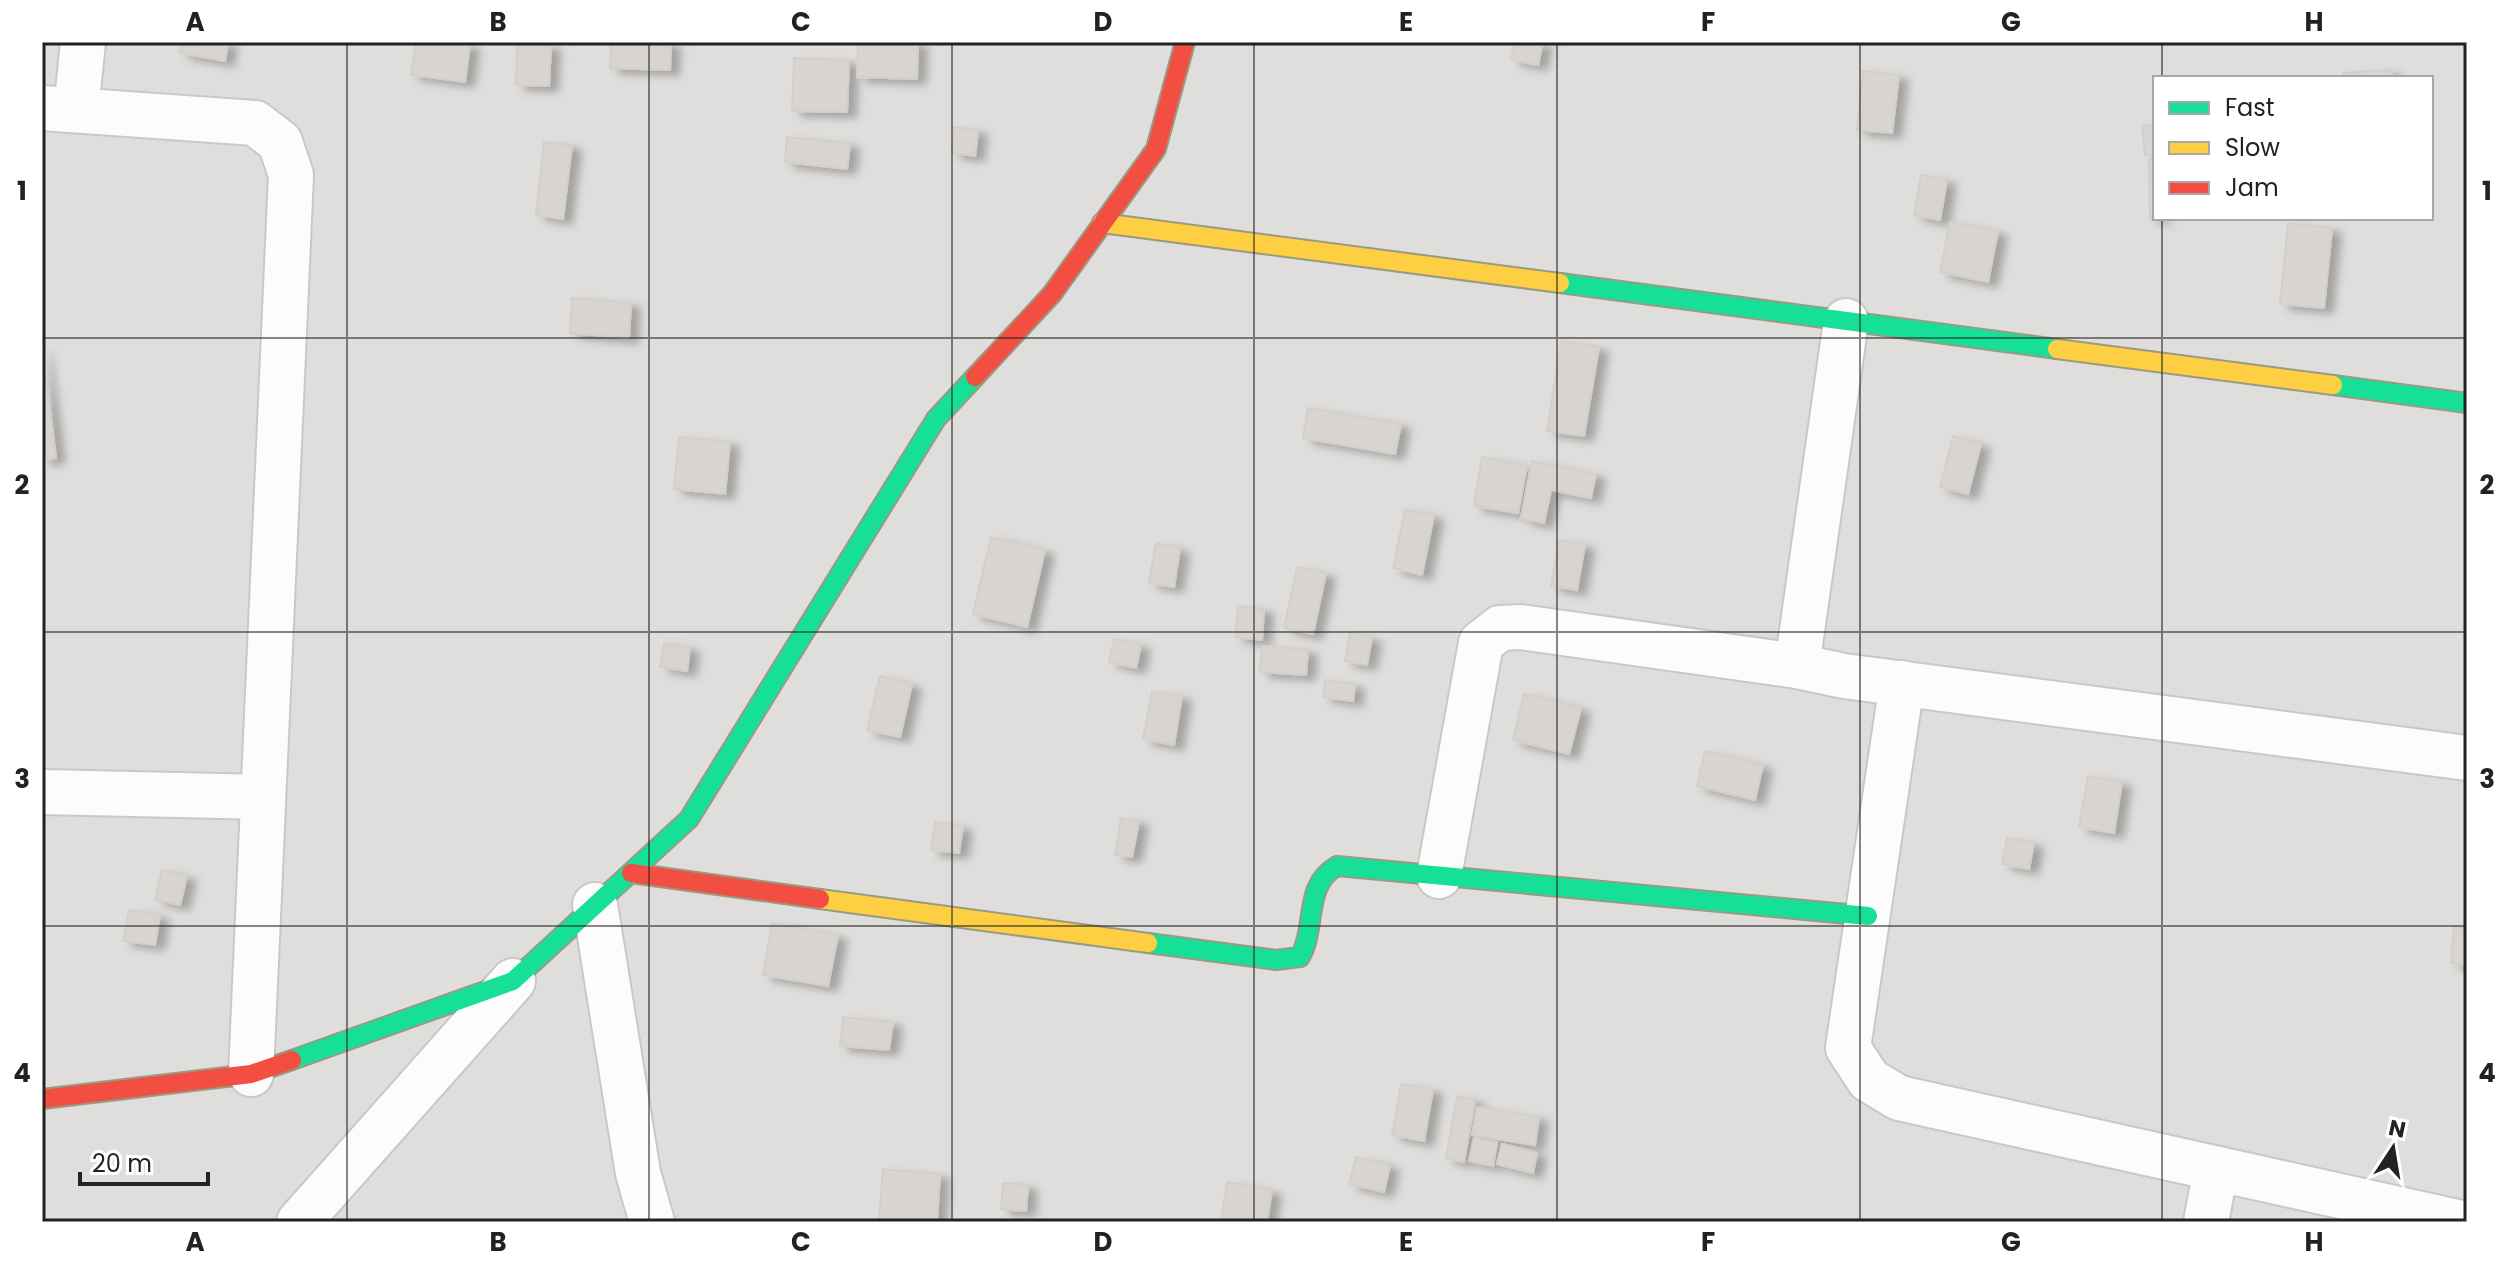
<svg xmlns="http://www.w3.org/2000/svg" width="2509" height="1264" viewBox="0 0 2509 1264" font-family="Poppins,sans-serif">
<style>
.residential{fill:#dfdedc;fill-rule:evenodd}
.building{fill:#d7d4d2;stroke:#d3d0cc;stroke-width:2;filter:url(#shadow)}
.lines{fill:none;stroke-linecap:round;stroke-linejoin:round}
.street-casing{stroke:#c9c8c7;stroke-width:48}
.fast-casing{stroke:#999a82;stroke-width:22}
.slow-casing{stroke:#999a82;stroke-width:22}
.jam-casing{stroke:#999a82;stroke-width:22}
.street{stroke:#fdfcfc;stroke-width:44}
.fast{stroke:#16e098;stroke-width:18}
.slow{stroke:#ffcf43;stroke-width:18}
.jam{stroke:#f24e42;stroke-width:18}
.grid{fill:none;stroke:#222;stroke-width:2;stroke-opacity:0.55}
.neatline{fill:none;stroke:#222;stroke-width:3}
.grid-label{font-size:26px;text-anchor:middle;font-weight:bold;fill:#222}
</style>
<defs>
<filter id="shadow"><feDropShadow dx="9" dy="5" stdDeviation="4" flood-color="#0004"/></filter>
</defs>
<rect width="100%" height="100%" fill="#f0eeeb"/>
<!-- residential -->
<path class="residential" d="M42 42H2467V1222H42ZM2155 78H2431V218H2155Z"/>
<!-- building -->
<g class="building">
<path d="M182 42H228L225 61 180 53Z"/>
<path d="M416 42 470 44 465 82 411 75Z"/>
<path d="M611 42H671L670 70 610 68Z"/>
<path d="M858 42H918L917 79 857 77Z"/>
<path d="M1515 42H1543L1538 65 1511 60Z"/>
<path d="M517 44 551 45 549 86 516 85Z"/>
<path d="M794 58 849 60 847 112 792 111Z"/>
<path d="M2391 70 2392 78H2343V73Z"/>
<path d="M1863 71 1899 75 1892 133 1857 130Z"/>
<path d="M2155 125V154L2145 155 2142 126Z"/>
<path d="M954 127 978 130 975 156 952 153Z"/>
<path d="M787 137 850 143 847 169 785 162Z"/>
<path d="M544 142 572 145 563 219 536 215Z"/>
<path d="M2149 160H2155V218H2166L2150 219Z"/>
<path d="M1921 175 1947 180 1940 220 1914 215Z"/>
<path d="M1950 222 1998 231 1988 282 1940 272Z"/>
<path d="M2288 223 2332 228 2324 308 2280 304Z"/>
<path d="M572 298 631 303 629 338 570 333Z"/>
<path d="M1561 341 1599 347 1584 436 1547 431Z"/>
<path d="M42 348 56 458 42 460Z"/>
<path d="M1308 408 1401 424 1395 454 1303 438Z"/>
<path d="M1953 436 1981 444 1968 494 1940 487Z"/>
<path d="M679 437 730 442 725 494 674 489Z"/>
<path d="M1482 457 1527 466 1518 513 1474 506Z"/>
<path d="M1532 461 1596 474 1591 498 1551 490 1544 523 1521 518Z"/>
<path d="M1405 509 1434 515 1422 575 1393 568Z"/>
<path d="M991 537 1045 550 1027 627 973 614Z"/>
<path d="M1559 540 1585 544 1577 590 1551 586Z"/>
<path d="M1156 543 1180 548 1174 587 1149 583Z"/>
<path d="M1297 567 1326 573 1313 634 1284 628Z"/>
<path d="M1238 606 1264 609 1262 640 1235 637Z"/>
<path d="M1350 633 1372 637 1367 665 1345 661Z"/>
<path d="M1114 639 1141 645 1136 668 1109 662Z"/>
<path d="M664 643 690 647 687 671 660 667Z"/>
<path d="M1262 646 1308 650 1306 675 1260 672Z"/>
<path d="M880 676 912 684 900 737 867 730Z"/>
<path d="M1325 680 1355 684 1353 701 1323 697Z"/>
<path d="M1152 691 1182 696 1174 745 1143 739Z"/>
<path d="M1524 694 1581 708 1569 754 1513 740Z"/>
<path d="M1705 751 1763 765 1755 800 1697 786Z"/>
<path d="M2088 776 2122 782 2114 833 2079 827Z"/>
<path d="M1121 818 1139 821 1132 857 1115 855Z"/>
<path d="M935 822 963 826 959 853 931 850Z"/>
<path d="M2007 838 2034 843 2029 869 2002 864Z"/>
<path d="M162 870 187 876 180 905 155 899Z"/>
<path d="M129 910 160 915 155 945 123 941Z"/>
<path d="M772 923 838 935 828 986 763 975Z"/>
<path d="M2454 927 2467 928V965L2451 963Z"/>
<path d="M843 1017 893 1022 889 1050 840 1046Z"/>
<path d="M1401 1084 1433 1089 1424 1141 1392 1135Z"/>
<path d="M1457 1096 1475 1100 1464 1162 1446 1158Z"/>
<path d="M1477 1107 1539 1117 1535 1145 1472 1135Z"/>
<path d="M1474 1138 1497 1142 1493 1166 1469 1161Z"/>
<path d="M1502 1144 1537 1153 1533 1173 1497 1164Z"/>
<path d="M1356 1157 1390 1165 1384 1192 1349 1184Z"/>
<path d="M883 1169 940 1174 937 1222H879Z"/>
<path d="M1227 1182 1272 1190 1267 1222H1221Z"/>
<path d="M1003 1183 1028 1185 1026 1211 1001 1209Z"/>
</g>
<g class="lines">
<defs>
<g id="street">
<path d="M42 108 255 123 280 142 291 175 251 1074"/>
<path d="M76 110 83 42"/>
<path d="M1797 666 1846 321"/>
<path d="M1902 683 1848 1048 1869 1080 1899 1098 2457 1222"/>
<path d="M42 792 263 797"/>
<path d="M1439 876 1481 643 1500 628 1520 627 1797 666 1844 676 2467 758"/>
<path d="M595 905 638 1173 652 1222"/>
<path d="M299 1222 513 981"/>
<path d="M2206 1222 2216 1169"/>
</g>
<g id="fast">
<path d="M1560 283 2057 349"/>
<path d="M2333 385 2467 403"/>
<path d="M1148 943 1276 960 1300 957C1317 927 1303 885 1337 866L1868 916"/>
<path d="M292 1060 513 981 689 819 936 419 975 377"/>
</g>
<g id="slow">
<path d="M1102 223 1560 283"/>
<path d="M2057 349 2333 385"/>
<path d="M820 899 1148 943"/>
</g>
<g id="jam">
<path d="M975 377 1052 294 1156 149 1185 42"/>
<path d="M631 873 820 899"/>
<path d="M42 1099 251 1074 292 1060"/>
</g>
</defs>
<!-- street casing -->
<use href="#street" class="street-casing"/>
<!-- fast casing -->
<use href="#fast" class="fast-casing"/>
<!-- slow casing -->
<use href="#slow" class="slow-casing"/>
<!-- jam casing -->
<use href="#jam" class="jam-casing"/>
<!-- street -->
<use href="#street" class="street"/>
<!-- fast -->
<use href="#fast" class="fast"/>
<!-- slow -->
<use href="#slow" class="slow"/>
<!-- jam -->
<use href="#jam" class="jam"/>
</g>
<!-- grid -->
<path class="grid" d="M347 42V1222M649 42V1222M952 42V1222M1254 42V1222M1557 42V1222M1860 42V1222M2162 42V78M2162 218V1222M42 338H2467M42 632H2467M42 926H2467"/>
<!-- border -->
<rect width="2509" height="1264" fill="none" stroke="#ffffff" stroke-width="88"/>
<!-- legend -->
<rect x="2153" y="76" width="280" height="144" fill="#ffffff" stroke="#a7a7a7" stroke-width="2"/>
<rect x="2169" y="102" width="40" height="12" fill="#16e098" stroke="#a7a7a7" stroke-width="2"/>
<text x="2225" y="116" font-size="24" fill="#222222">Fast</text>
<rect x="2169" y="142" width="40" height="12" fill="#ffcf43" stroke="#a7a7a7" stroke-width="2"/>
<text x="2225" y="156" font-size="24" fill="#222222">Slow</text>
<rect x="2169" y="182" width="40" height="12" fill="#f24e42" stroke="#a7a7a7" stroke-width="2"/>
<text x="2225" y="196" font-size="24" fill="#222222">Jam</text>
<!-- north arrow -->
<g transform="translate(2393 1148) rotate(12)" stroke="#ffffff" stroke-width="6" paint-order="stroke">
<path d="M0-6L14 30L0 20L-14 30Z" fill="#222222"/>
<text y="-12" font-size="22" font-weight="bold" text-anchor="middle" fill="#222222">N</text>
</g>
<!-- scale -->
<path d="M80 1172v12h128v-12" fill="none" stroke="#222222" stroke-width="4"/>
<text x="92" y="1172" font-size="24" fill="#222222" stroke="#ffffff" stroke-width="6" paint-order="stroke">20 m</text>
<rect x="44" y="44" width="2421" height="1176" class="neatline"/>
<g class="grid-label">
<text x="195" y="31">A</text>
<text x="498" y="31">B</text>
<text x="801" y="31">C</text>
<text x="1103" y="31">D</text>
<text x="1406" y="31">E</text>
<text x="1708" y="31">F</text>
<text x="2011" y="31">G</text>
<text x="2314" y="31">H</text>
<text x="22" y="200">1</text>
<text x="2487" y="200">1</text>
<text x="22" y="494">2</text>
<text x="2487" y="494">2</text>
<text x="22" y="788">3</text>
<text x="2487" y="788">3</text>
<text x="22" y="1082">4</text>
<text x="2487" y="1082">4</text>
<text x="195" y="1251">A</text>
<text x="498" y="1251">B</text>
<text x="801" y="1251">C</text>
<text x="1103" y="1251">D</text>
<text x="1406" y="1251">E</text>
<text x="1708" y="1251">F</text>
<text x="2011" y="1251">G</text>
<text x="2314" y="1251">H</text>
</g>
</svg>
